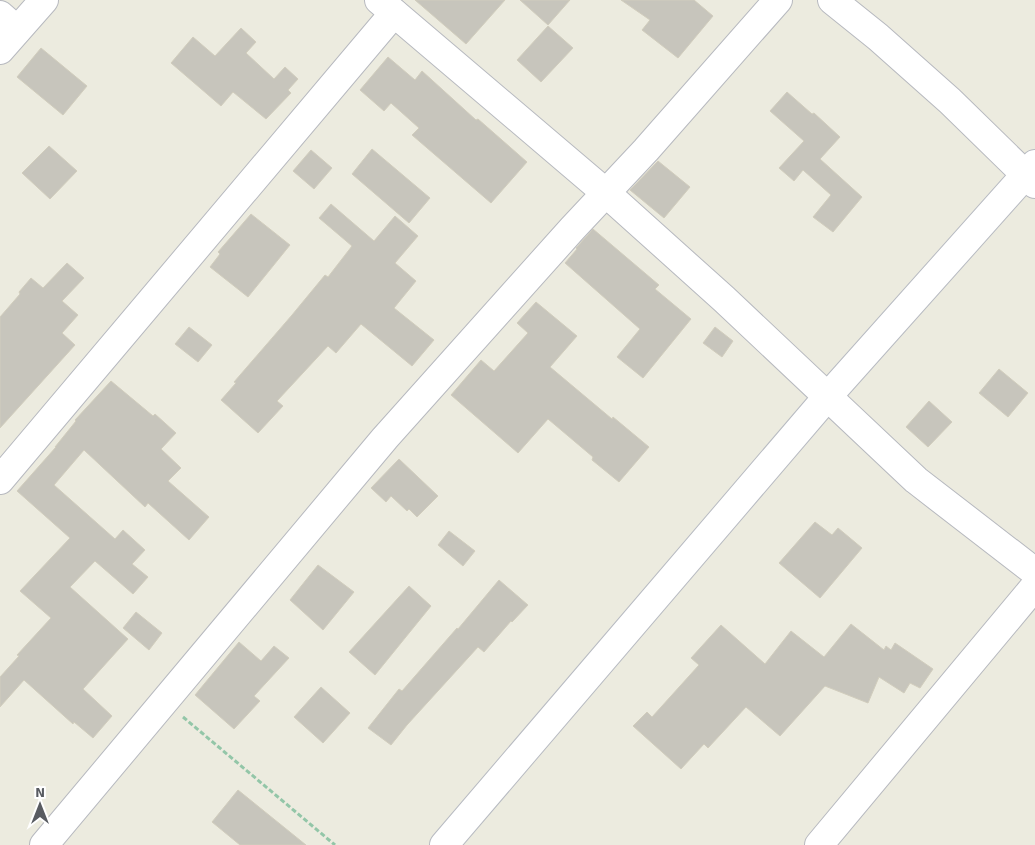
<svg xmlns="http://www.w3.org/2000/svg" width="1035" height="845" viewBox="0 0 1035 845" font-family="Signika,sans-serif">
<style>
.building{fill:#c7c5bc;stroke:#d1cdbd}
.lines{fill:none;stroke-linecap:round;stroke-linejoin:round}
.street-casing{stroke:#b7b9bf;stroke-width:30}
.secondary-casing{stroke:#b8bbc2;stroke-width:30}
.path{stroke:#93c6a8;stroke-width:3;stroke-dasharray:5 2.5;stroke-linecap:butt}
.street{stroke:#fff;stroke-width:28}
.secondary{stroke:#fff;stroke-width:28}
</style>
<rect width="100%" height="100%" fill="#ecebdf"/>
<!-- building -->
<g class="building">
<path d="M415 0H505L466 44Z"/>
<path d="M520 0H570L548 25Z"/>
<path d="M621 0H694L713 16 678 58 642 30 650 20Z"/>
<path d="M548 26 573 48 541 82 517 60Z"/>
<path d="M241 28 256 42 246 53 274 79 285 67 298 79 288 90 291 93 266 119 233 92 221 106 171 63 193 37 215 56Z"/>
<path d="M41 48 87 86 63 115 17 77Z"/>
<path d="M388 57 415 80 422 71 476 120 478 119 527 162 491 203 412 135 419 128 391 103 384 111 360 90Z"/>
<path d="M787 92 812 114 814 113 840 137 820 159 862 197 833 232 813 217 831 195 803 170 794 181 779 168 804 141 770 111Z"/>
<path d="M49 146 77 171 50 199 22 173Z"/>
<path d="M372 149 430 198 409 223 352 174Z"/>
<path d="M311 150 332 168 314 189 293 171Z"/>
<path d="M658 161 690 187 664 218 630 190Z"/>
<path d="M331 204 374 241 395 216 418 236 395 263 416 281 394 308 434 340 412 366 361 324 336 353 328 346 277 401 283 406 258 433 221 400 236 383 234 382 292 315 325 275 328 277 352 246 319 218Z"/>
<path d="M251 214 290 245 248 297 210 267 220 254 218 252Z"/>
<path d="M593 229 659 285 655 289 691 319 643 378 617 357 640 329 565 263 577 249 576 248Z"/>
<path d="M67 263 84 278 62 301 78 315 62 333 75 345 0 428V317L20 294 19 292 31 278 43 288Z"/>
<path d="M536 302 577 336 550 367 612 419 613 417 649 447 619 482 592 460 593 457 548 419 518 453 451 395 481 360 494 371 528 333 517 323Z"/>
<path d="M189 327 212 345 198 362 175 344Z"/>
<path d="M715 327 733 341 722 357 703 343Z"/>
<path d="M999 369 1028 393 1008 417 979 393Z"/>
<path d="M111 381 153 416 155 414 176 433 161 449 181 468 168 481 209 517 189 540 148 503 145 507 84 450 54 485 115 539 123 530 145 550 132 564 148 577 133 594 95 561 70 587 128 639 83 689 112 716 93 738 74 722 73 724 24 680 0 707V677L19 656 17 655 51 618 20 591 70 538 17 491 56 447H55L76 421 75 420Z"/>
<path d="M929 401 952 422 928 447 906 427Z"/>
<path d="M399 459 438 496 417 517 409 509 407 511 391 496 386 502 371 488Z"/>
<path d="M815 522 832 535 838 528 862 548 820 598 779 563Z"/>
<path d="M449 531 475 551 463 566 438 545Z"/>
<path d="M318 565 354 592 323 630 290 600Z"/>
<path d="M499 580 528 605 512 622 511 621 484 652 478 647 407 725 391 745 368 728 399 689 402 691 457 628 458 629Z"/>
<path d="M409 586 431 606 375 675 349 652Z"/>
<path d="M136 612 162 633 149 650 123 628Z"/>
<path d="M851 624 884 650 886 646 891 650 895 643 933 669 920 688 910 683 904 693 879 677 868 703 825 686 780 736 746 707 708 748 704 744 681 769 633 726 647 712 652 717 699 665 691 658 721 625 765 664 791 631 824 657Z"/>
<path d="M239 642 261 661 274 646 289 658 254 696 260 701 234 729 195 695Z"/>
<path d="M321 687 350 713 323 743 294 717Z"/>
<path d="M238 790 306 845H240L212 822Z"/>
</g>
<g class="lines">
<defs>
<g id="street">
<path d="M379 0 606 193 724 299 916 480 1035 572"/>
<path d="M832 0 878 37 950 101 1035 184"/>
<path d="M0 15 17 30"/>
<path d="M0 50 44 0"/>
<path d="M0 480 394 13"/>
<path d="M44 845 385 438 572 229 646 150 778 0"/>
<path d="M819 845 1035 586"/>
</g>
<path id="secondary" d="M444 845 828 396 1035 164"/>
</defs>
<!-- street casing -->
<use href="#street" class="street-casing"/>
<!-- secondary casing -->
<use href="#secondary" class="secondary-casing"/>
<!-- path -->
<path class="path" d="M183 717 335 845"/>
<!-- street -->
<use href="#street" class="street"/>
<!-- secondary -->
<use href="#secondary" class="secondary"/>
</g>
<!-- north arrow -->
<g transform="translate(40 805)" stroke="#ffffff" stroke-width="4" paint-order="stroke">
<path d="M0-4L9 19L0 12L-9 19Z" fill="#585b61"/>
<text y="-8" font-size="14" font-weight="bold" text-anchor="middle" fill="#585b61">N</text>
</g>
</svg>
